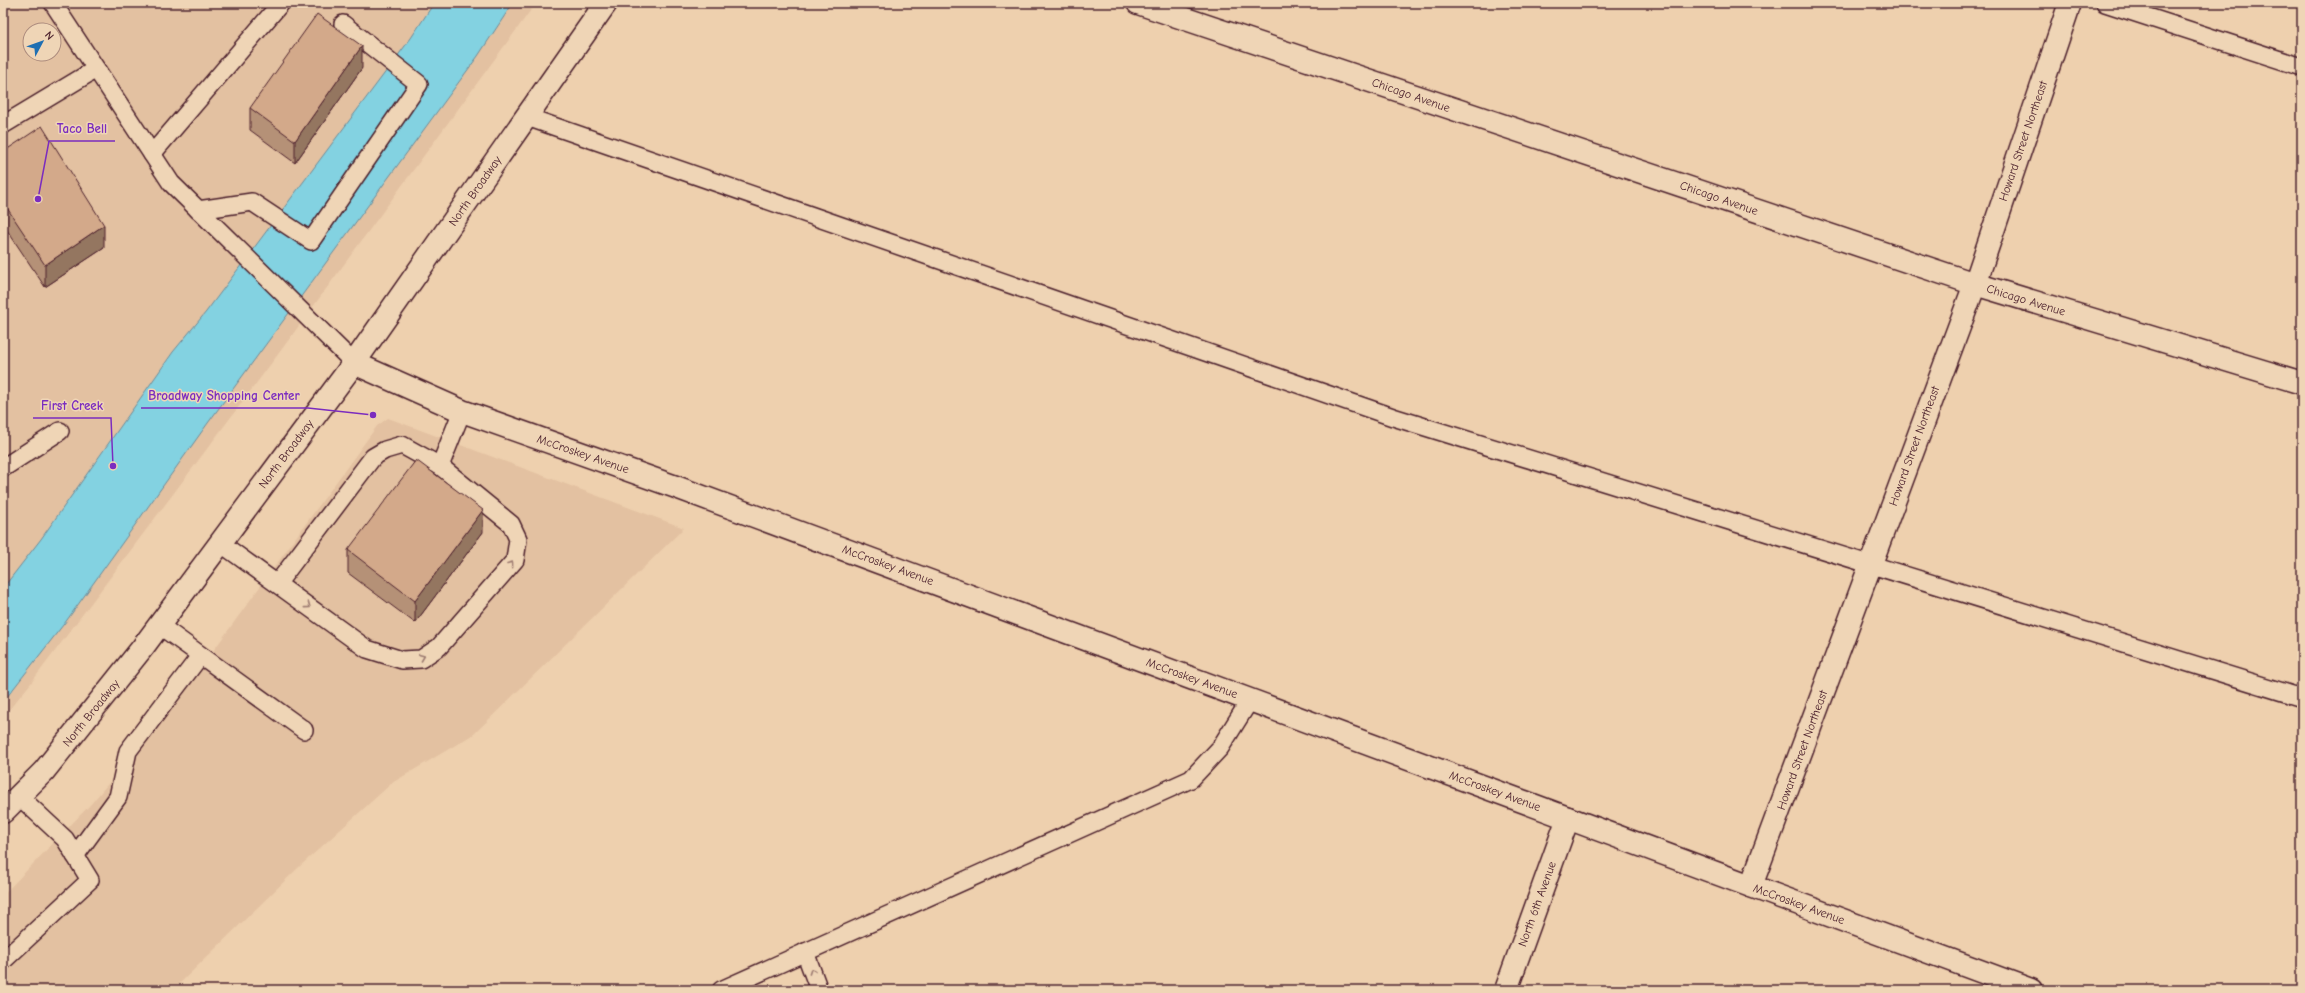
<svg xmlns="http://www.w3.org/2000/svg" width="2305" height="993" viewBox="0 0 2305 993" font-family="'Comic Neue',sans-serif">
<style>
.built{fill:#e3c1a1;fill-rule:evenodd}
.water{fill:#83d2e1;stroke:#6c8a98}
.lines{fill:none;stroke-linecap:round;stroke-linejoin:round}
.lane-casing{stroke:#4a1f2b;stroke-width:20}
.street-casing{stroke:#4a1f2b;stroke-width:25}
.primary-casing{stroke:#4a1f2b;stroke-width:25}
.lane{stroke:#efd5b6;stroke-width:17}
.street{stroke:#efd5b6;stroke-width:22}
.primary{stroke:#efd5b6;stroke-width:22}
.wall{fill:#b59177;stroke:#4a1f2b}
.shaded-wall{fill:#947661;stroke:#4a1f2b}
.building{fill:#d3a98a;stroke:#4a1f2b}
.oneway{stroke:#9c7a70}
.labels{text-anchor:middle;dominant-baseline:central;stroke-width:3;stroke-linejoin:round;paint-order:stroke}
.street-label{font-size:12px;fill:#4a1f2b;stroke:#efd5b6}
.leader{fill:none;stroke:#7b2cbf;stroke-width:1.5}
.callout-dot{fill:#7b2cbf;stroke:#efd5b6;stroke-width:1.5}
.callout-label{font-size:13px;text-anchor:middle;font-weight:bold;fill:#7b2cbf;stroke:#efd5b6;stroke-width:3;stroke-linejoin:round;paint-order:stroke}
</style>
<rect width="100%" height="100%" fill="#eed0ae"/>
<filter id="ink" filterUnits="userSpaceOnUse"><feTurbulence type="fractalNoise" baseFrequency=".025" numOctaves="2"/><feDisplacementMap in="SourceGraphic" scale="8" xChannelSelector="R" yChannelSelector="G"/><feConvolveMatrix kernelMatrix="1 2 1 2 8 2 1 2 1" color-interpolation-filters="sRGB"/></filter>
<g filter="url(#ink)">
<!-- built -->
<g class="built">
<path d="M3 3H536L279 353 31 683 3 717ZM30 30H54V54H30Z"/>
<path d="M388 418 684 528 474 734 392 783 299 867 173 990H3V895L90 805 165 717 377 426Z"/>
</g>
<!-- water -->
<path class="water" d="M434 3H513L478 56 208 423 67 620 3 702V588L41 539 173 352 206 312 411 38Z"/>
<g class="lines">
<defs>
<g id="lane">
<path d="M53 3 171 183 354 363"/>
<path d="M2105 3 2302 67"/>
<path d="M527 117 1393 417 2302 698"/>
<path d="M3 125 96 69"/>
<path d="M152 154 281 3"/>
<path d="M198 210 252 202 311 241 419 84 343 24"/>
<path d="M440 466 462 411"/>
<path d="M3 468 60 431"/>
<path d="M219 542 367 649 402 660 421 659 439 647 515 560 518 539 511 524 440 466 402 445 385 450 373 457 277 584"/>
<path d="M159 625 304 730"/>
<path d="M75 856 118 797 128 751 200 656"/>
<path d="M805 952 819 990"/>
<path d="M3 961 90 880 65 839 19 796"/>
<path d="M721 990 1191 779 1220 748 1250 700"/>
</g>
<g id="street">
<path d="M1138 3 1975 284 2302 383"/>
<path d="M354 363 462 411 676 487 2031 990"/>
<path d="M1751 886 1975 284 2070 3"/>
<path d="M1506 990 1568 818"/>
</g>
<path id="primary" d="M3 812 44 771 143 647 354 363 606 3"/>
</defs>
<!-- lane casing -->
<use href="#lane" class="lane-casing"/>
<!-- street casing -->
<use href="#street" class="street-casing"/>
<!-- primary casing -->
<use href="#primary" class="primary-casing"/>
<!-- lane -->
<use href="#lane" class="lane"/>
<!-- street -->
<use href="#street" class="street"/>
<!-- primary -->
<use href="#primary" class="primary"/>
</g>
<!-- wall -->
<g class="wall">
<path d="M362 68 295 163 250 130V108Z"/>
<path d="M3 152 104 248 45 287 3 224Z"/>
<path d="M483 532 415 623 348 573V550Z"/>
</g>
<!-- shaded-wall -->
<g class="shaded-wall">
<path d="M362 46V68L295 163V141Z"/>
<path d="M104 225V248L45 287V265Z"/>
<path d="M483 510V532L415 623V601Z"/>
</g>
<!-- building -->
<g class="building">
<path d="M317 14 362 46 295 141 250 108Z"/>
<path d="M42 126 104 225 45 265 3 202V152Z"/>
<path d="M416 460 483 510 415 601 348 550Z"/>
</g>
<!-- one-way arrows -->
<defs><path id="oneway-chevron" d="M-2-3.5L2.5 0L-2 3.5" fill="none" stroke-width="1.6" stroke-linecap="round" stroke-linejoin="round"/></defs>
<g class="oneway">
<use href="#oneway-chevron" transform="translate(511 564) rotate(-53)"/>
<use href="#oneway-chevron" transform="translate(308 606) rotate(36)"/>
<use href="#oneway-chevron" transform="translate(422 657) rotate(-21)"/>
<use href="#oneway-chevron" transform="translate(812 971) rotate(-110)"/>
</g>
</g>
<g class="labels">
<!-- street labels -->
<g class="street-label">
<text transform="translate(1411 95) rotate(19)">Chicago Avenue</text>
<text transform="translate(2023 141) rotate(-71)">Howard Street Northeast</text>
<text transform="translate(475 191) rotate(-55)">North Broadway</text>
<text transform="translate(1719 198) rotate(19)">Chicago Avenue</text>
<text transform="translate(2026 300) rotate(17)">Chicago Avenue</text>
<text transform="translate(1914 446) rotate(-70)">Howard Street Northeast</text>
<text transform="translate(286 454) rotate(-53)">North Broadway</text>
<text transform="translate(583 454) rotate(19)">McCroskey Avenue</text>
<text transform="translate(888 565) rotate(20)">McCroskey Avenue</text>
<text transform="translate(1192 678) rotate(20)">McCroskey Avenue</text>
<text transform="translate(91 713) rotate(-51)">North Broadway</text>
<text transform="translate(1802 750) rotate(-70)">Howard Street Northeast</text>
<text transform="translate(1495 791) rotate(20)">McCroskey Avenue</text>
<text transform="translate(1537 904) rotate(-70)">North 6th Avenue</text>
<text transform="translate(1799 904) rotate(20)">McCroskey Avenue</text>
</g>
</g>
<!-- callouts -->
<path class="leader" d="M38 199L49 141H115M373 415L308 408H141M113 466L111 418H33"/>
<g class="callout-dot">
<circle cx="38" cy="199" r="4"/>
<circle cx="373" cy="415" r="4"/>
<circle cx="113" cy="466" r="4"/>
</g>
<g class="callout-label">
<text x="82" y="133">Taco Bell</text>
<text x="224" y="400">Broadway Shopping Center</text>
<text x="72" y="410">First Creek</text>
</g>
<!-- margin -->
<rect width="2305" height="993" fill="none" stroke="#efd5b6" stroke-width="16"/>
<rect x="8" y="8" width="2289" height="977" fill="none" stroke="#4a1f2b" stroke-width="1.5" filter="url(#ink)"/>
<!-- north arrow -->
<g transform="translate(42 42) rotate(49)"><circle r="19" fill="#efd5b6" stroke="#ad8c7e"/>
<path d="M0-3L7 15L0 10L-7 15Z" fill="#1f6fb2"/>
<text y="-6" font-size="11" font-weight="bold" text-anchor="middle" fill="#4a1f2b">N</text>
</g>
</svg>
